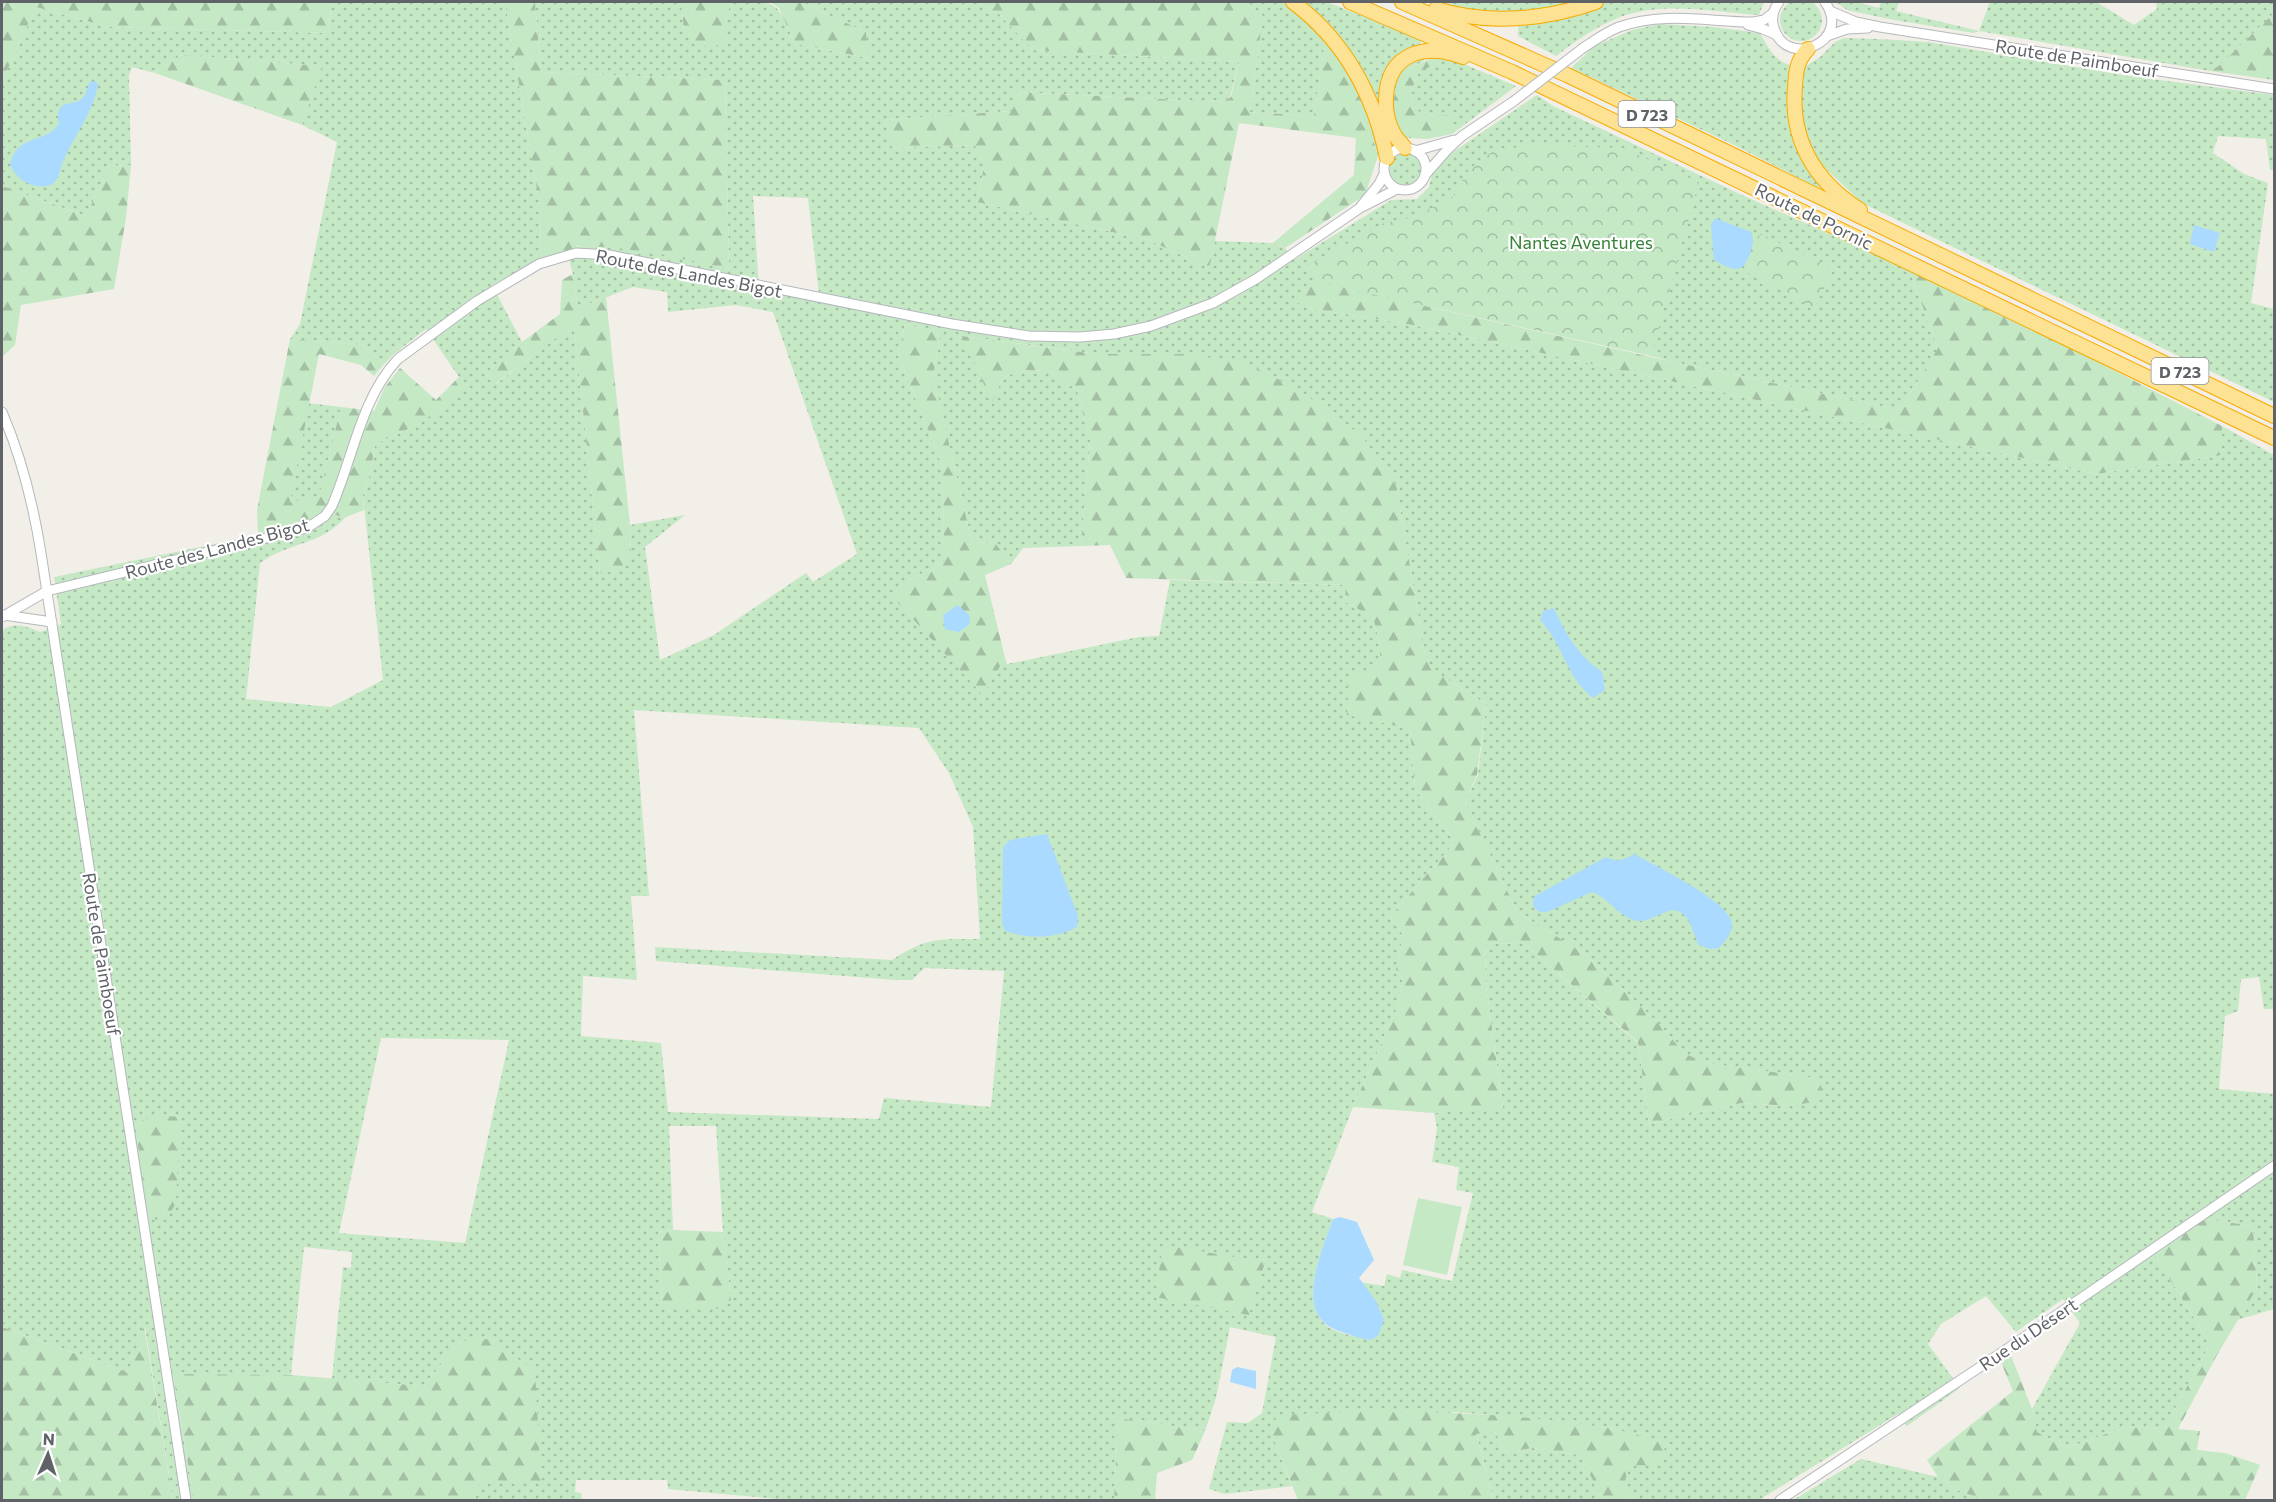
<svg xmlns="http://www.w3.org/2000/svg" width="2276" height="1502" viewBox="0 0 2276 1502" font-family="Commissioner,sans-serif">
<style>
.grass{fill:url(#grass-dots);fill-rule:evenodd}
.forest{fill:url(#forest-firs)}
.park{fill:url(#park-crowns)}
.garden{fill:#c5e8c5}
.water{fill:#aadaff}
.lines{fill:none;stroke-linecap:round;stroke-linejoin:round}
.minor-casing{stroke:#b5b8bc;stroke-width:11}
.highway-casing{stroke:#f9ab00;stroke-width:16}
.minor{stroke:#fff;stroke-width:9}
.highway{stroke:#fde293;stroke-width:14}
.minor-bridge-casing{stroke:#b5b8bc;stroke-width:11;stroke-linecap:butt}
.minor-bridge{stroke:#fff;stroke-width:9}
.labels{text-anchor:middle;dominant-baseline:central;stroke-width:4.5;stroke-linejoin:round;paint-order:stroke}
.shield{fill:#fff;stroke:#8f9295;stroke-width:1.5}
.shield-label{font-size:16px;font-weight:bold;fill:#5f6368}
.street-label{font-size:18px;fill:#5f6368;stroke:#fff}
.park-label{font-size:18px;fill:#348238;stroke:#fff}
</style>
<defs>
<pattern id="grass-dots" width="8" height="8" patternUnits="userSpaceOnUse" patternTransform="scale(1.5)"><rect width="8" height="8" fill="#c5e8c5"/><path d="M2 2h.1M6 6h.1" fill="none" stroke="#a3c0a4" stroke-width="1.8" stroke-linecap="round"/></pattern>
<pattern id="forest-firs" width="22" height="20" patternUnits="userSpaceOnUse" patternTransform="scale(1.5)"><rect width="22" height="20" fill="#c5e8c5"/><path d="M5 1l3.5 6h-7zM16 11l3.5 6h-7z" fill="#a3c0a4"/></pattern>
<pattern id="park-crowns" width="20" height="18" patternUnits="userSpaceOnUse" patternTransform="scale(1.5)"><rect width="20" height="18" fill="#c5e8c5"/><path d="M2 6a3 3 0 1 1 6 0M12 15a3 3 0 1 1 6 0" fill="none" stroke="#a3c0a4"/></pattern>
</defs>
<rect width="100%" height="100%" fill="#f1efe8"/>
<!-- grass -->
<g class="grass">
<circle cx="1801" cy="20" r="21"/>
<path d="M332 2H505L540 207 541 261 492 285 522 342 485 374 496 384 574 324 600 573 631 555 630 525 685 515 645 547 660 660 714 635 806 573 813 582 857 554 773 312 736 305 668 312 667 292 633 287 578 308 573 274 566 249C610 237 683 259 729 269L725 80 541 72 535 2H681L684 31 724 29 731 2C781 2 775 0 795 44L868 58 866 32 809 6 804 2H976L999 14 1033 50 1239 62 1230 97 1222 102 1017 92 1012 111 885 120 893 148 976 145 985 162 977 202 1148 240 1208 267 1210 265 1215 241 1273 243 1285 248 1294 260 1391 200 1417 199 1429 187 1434 165 1537 95 1553 106 1744 196 1909 269 1938 348 1900 410 1669 361 1490 308H1308L1413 325 2096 474 2222 455V426L2274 455V1009H2264L2259 977 2241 979 2238 1011 2225 1016 2219 1089 2274 1094V1309L2237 1320 2257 1288 2253 1226 2205 1219 2155 1255 2210 1344 2164 1429 2125 1427 2067 1448 2037 1432 2032 1409 2080 1323 2063 1299 2016 1332 1986 1296 1941 1324 1928 1344 1960 1388 1907 1426 1898 1414 1759 1500H1633L1625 1484 1628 1464 1615 1429 1557 1421 1456 1412 1271 1432 1292 1486 1225 1494 1209 1489 1227 1422 1248 1423 1262 1413 1276 1337 1230 1327 1216 1398 1205 1431 1118 1418 1114 1500H789L668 1489 667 1480H576L575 1492 581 1493 582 1500H475L479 1480 461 1341 423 1386 332 1379 343 1267 351 1268 352 1252 304 1247 291 1375H173L194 1500H173L145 1327 129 1373 2 1327V630C15 622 27 626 40 632L61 624 54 577 249 537 304 522 321 513 346 517C318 547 290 541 260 563L246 699 331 707 383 680 363 495 370 474 375 444 419 424 469 387 459 377 426 329 394 354 384 364 362 345 290 339 300 324 337 142 302 125 321 66 181 55 155 73 132 67 129 75 131 165 109 166 86 216 2 186V82L36 7 109 27 328 33ZM753 196 808 198 820 303 759 289ZM905 325 935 330 940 340 933 375 972 542 995 543 1011 564 1023 548 1081 546 1090 440 1077 390 1049 371 1020 370 1003 378 992 401 963 336 1097 354H1185L1396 484 1425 654 1431 669 1486 704 1478 775 1465 801 1517 912 1585 954 1659 1024 1684 1053 1705 1063 1816 1078 1794 1106 1741 1103 1649 1124 1638 1043 1523 943 1486 944 1485 978 1503 1107 1434 1113 1437 1128 1432 1162 1459 1167 1456 1190 1473 1193 1452 1281 1402 1270 1400 1278 1387 1274 1384 1286 1360 1282 1376 1301 1378 1336 1370 1340C1359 1337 1345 1335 1334 1330 1294 1311 1322 1249 1333 1219L1312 1212 1353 1107 1397 1008 1403 979 1396 970 1403 935 1390 917 1455 842 1415 789 1410 729 1380 663V645L1373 617 1345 602 1347 585 1170 580 1159 636 1139 637 1007 664 1005 658 982 695 911 579 944 562 943 468 898 355ZM634 710 919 728 949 773 973 827 980 939C939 939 927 937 892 960L655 947 656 961 896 980H912L924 968 1004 971 991 1107 884 1098 879 1119 668 1112 661 1043 581 1036 583 976 637 980 631 896H649ZM381 1038 509 1040 465 1243 339 1233ZM669 1126H716L723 1232 731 1301 662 1306 658 1232 673 1230Z"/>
<path d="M1243 2H1327L1420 39 1424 61 1407 69 1394 121 1407 138 1378 156 1365 110 1325 41 1314 116 1250 112 1263 16Z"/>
<path d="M1436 2H1764L1759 15C1714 12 1664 1 1620 17 1597 26 1576 41 1556 56L1518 36 1519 13C1491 13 1463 12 1436 2Z"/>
<path d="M1836 2H1856L1879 8 1881 2H1899L1896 11 1979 31 1990 2H2096L2134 25 2157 9 2156 2H2274V13L2220 65 2210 71 1979 31 1974 33 1889 19 1847 10Z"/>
<path d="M1660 24 1712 27 1760 33C1772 55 1777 64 1803 68L1820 57 1835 42 1844 38 1878 39 1928 42 2129 76 2274 95V170H2270L2266 139 2218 136 2213 153 2244 174 2268 183 2251 303 2274 309V402L1862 203 1821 164 1811 173 1821 189 1734 145 1571 68 1595 46 1632 30Z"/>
<path d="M1435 57 1452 59 1516 86 1452 134V115L1424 116C1406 102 1411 91 1419 72L1435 64Z"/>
<circle cx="1405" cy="169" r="16"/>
<path d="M308 403 341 407 319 497 290 502Z"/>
<path d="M1495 1431 1505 1453 1532 1448 1580 1455 1603 1500H1494L1476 1433Z"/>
<path d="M1861 1459 1938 1477 1944 1485 1984 1500H1793Z"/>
</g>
<!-- forest -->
<g class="forest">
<path d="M2 2H332L328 33 109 27 36 7 2 82Z"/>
<path d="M505 2H535L541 72 725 80 729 269 661 254 609 247 578 246 541 261 540 207Z"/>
<path d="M681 2H731L724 29 728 45 699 46 684 31Z"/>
<path d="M770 2H804L809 6 866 32 869 58 795 44 779 8Z"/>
<path d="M976 2H1243L1263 16 1250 112 1314 116 1325 40 1347 64 1365 110 1378 156 1365 195 1285 248 1273 243 1354 175 1356 138 1239 123 1210 265 1208 267 1148 240 977 202 985 162 973 157 976 145 892 148 885 120 1011 111 1016 92 1222 102 1231 97 1239 62 1033 50 999 14Z"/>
<path d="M2274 13V80L2210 71 2220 65Z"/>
<path d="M181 55 322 66 302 125 155 73Z"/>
<path d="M1435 57 1436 64 1419 72C1411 91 1406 102 1424 116L1452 115V134L1428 139 1407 138 1394 121V98L1398 78 1407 69Z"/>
<path d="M131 165 126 218 114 289 21 305 15 345 2 357V186L86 216 109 166Z"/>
<path d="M1909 269 2082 354 2222 426V455L2096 474 1413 325 1308 308 1292 300 1318 282 1669 361 1900 410 1938 348Z"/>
<path d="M573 274 578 308 606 297 630 525 631 555 618 571 600 573 574 325 495 384 485 374 522 342 560 314 562 280Z"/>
<path d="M905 325 935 330 940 340 933 375 972 542 995 543 1011 564 985 575 1005 658 983 695 890 594 911 579 944 562 943 468 898 355Z"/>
<path d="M962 336 1097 354H1185L1246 363 1298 389 1361 435 1396 484 1425 654 1431 669 1486 704 1477 775 1465 801 1517 912 1585 954 1659 1024 1684 1053 1705 1063 1817 1078 1827 1098 1794 1106 1741 1103 1649 1124 1638 1042 1523 943 1486 944 1485 978 1503 1108 1434 1113 1353 1107 1397 1008 1403 979 1396 970 1403 935 1390 917 1455 842 1415 789 1410 729 1347 715 1349 677 1380 663V645L1373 617 1345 602 1346 585 1126 578 1110 545 1081 546 1090 440 1077 390 1049 371 1020 370 1003 378 992 402Z"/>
<path d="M290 339 362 345 384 364 374 376 361 365 319 354 290 502 319 496 341 407 374 411 385 387 400 368 436 400 459 377 470 387 419 424 375 444 370 474 363 495 364 510 346 517 321 513 304 522 258 534 257 510Z"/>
<path d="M154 1115 180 1117 176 1203 166 1220 148 1219 135 1124Z"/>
<path d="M2205 1219 2253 1226 2257 1288 2217 1355 2178 1429 2200 1431 2197 1450 2225 1453 2260 1465 2245 1500H1984L1943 1485 1927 1460 2013 1391 2000 1360 2010 1353 2032 1409 2037 1432 2067 1448 2125 1427 2164 1429 2210 1344 2155 1255Z"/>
<path d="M673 1230 723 1232 731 1301 723 1309 662 1306 658 1232Z"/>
<path d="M1163 1245 1265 1262 1249 1315 1155 1297Z"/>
<path d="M144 1326 173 1500H2V1327L129 1373Z"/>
<path d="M489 1339 535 1371 541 1482 479 1480 475 1500H194L173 1374 291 1375 423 1386 461 1341Z"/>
<path d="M1370 1411C1451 1412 1533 1415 1613 1429 1631 1432 1649 1438 1666 1443L1660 1466 1628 1465 1625 1484 1633 1500H1603L1580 1455 1532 1448 1505 1453 1495 1431 1476 1434 1494 1500H1298L1271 1432 1277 1415Z"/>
<path d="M1118 1418 1205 1431 1192 1460 1157 1473 1155 1500H1114Z"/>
</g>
<!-- park -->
<g class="park">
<path d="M1528 145 1623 148 1699 182 1651 356 1319 282 1303 268 1384 223 1414 217 1454 196 1469 169 1492 152Z"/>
<path d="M1761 234 1834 269 1814 308 1744 271 1754 241Z"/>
</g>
<!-- garden -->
<path class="garden" d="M1418 1198 1462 1207 1447 1275 1403 1265Z"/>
<!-- water -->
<g class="water">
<path d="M95 81 98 84C94 110 76 134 65 157 59 167 62 177 51 185 33 190 17 181 10 164 18 132 49 144 59 123 54 99 70 107 82 99 86 96 87 87 90 82Z"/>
<path d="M1715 218 1751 232C1754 240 1753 244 1751 251 1743 276 1734 271 1714 260L1711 225Z"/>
<path d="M2194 225 2220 233 2214 252 2190 244Z"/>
<path d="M958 605 969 615 970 624 959 632 945 629 943 615Z"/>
<path d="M1554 608C1565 634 1579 656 1602 672L1605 690 1593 698C1565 676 1564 645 1540 620L1543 611Z"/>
<path d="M1047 834 1078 916 1077 927C1055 939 1028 939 1005 931L1002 923 1003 847 1010 840Z"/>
<path d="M1634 854C1654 865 1731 902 1732 924 1732 934 1725 941 1719 948L1710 949 1699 945C1695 938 1690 920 1685 916 1669 899 1655 926 1634 920 1617 915 1609 898 1592 892L1547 912H1539C1533 906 1531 904 1535 896L1606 857C1617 863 1625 860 1634 854Z"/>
<path d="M1340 1217 1357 1222 1374 1260 1359 1278 1376 1301 1384 1320 1378 1336 1370 1340C1362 1339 1355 1337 1348 1334 1338 1331 1326 1327 1320 1318 1302 1294 1324 1244 1333 1219Z"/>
<path d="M1237 1367 1256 1371V1389L1230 1382 1232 1370Z"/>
</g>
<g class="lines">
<defs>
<g id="minor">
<path d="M1779 2C1773 10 1771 19 1774 28 1786 70 1853 42 1825 2"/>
<path d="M1830 11 1856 22 1880 27 2274 89"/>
<path d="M1748 25 1763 29 1777 35"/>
<path d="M1827 36 1847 29 1868 28"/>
<path d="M1583 48C1594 41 1606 32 1619 27 1664 11 1709 22 1754 22L1764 20 1773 13"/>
<circle cx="1405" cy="169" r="21"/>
<path d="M1415 151 1454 140"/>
<path d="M1425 175 1447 150 1462 136 1514 101"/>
<path d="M1361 206 1379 184 1384 174"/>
<path d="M2 412C22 458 33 503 41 553L186 1500"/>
<path d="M4 615 52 622"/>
<path d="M2 617 47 591 307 528 325 516 332 506C353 458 361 398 398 359L477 301 539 264 576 253 609 255 952 324 1029 336 1080 337 1114 334 1151 326 1213 303 1256 279 1360 208 1397 189"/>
<path d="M1780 1500 2004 1351 2274 1166"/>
</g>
<g id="highway">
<path d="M1293 2C1345 41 1374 95 1387 158"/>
<path d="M1350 2 1512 72 2274 438"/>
<path d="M1402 2 1567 75 2274 416"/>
<path d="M1436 9C1487 25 1546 20 1596 2"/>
<path d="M1808 49C1797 60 1796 71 1795 86 1790 141 1815 181 1860 210"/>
<path d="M1405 148C1402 144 1397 139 1394 134 1388 124 1385 109 1386 98 1388 52 1426 43 1463 57"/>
</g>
</defs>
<!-- minor casing -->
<use href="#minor" class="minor-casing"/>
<!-- highway casing -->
<use href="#highway" class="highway-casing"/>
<!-- minor -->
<use href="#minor" class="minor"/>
<!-- highway -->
<use href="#highway" class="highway"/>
<defs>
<path id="minor-bridge" d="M1514 101 1583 48"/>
</defs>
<!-- minor-bridge casing -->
<use href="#minor-bridge" class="minor-bridge-casing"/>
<!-- minor-bridge -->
<use href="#minor-bridge" class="minor-bridge"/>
</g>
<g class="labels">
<!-- shield labels -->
<g class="shield">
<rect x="1618.5" y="101" width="57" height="26" rx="4.5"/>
<rect x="2151.5" y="358" width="57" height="26" rx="4.5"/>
</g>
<g class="shield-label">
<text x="1647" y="114">D 723</text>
<text x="2180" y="371">D 723</text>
</g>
<!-- street labels -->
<g class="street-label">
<text transform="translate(2077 58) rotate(9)">Route de Paimboeuf</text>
<text transform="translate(1814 216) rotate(26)">Route de Pornic</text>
<text transform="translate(689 273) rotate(11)">Route des Landes Bigot</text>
<text transform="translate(217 548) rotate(-15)">Route des Landes Bigot</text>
<text transform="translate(102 954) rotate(81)">Route de Paimboeuf</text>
<text transform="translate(2028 1334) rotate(-34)">Rue du Désert</text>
</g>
<!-- park labels -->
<g class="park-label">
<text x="1581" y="242">Nantes Aventures</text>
</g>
</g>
<!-- border -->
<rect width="2276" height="1502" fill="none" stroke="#5f6368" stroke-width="6"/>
<!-- north arrow -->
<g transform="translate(48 1454) rotate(3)" stroke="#ffffff" stroke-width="4.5" paint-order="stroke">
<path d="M0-4.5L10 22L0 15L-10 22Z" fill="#5f6368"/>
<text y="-9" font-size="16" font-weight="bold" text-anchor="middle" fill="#5f6368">N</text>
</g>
</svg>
